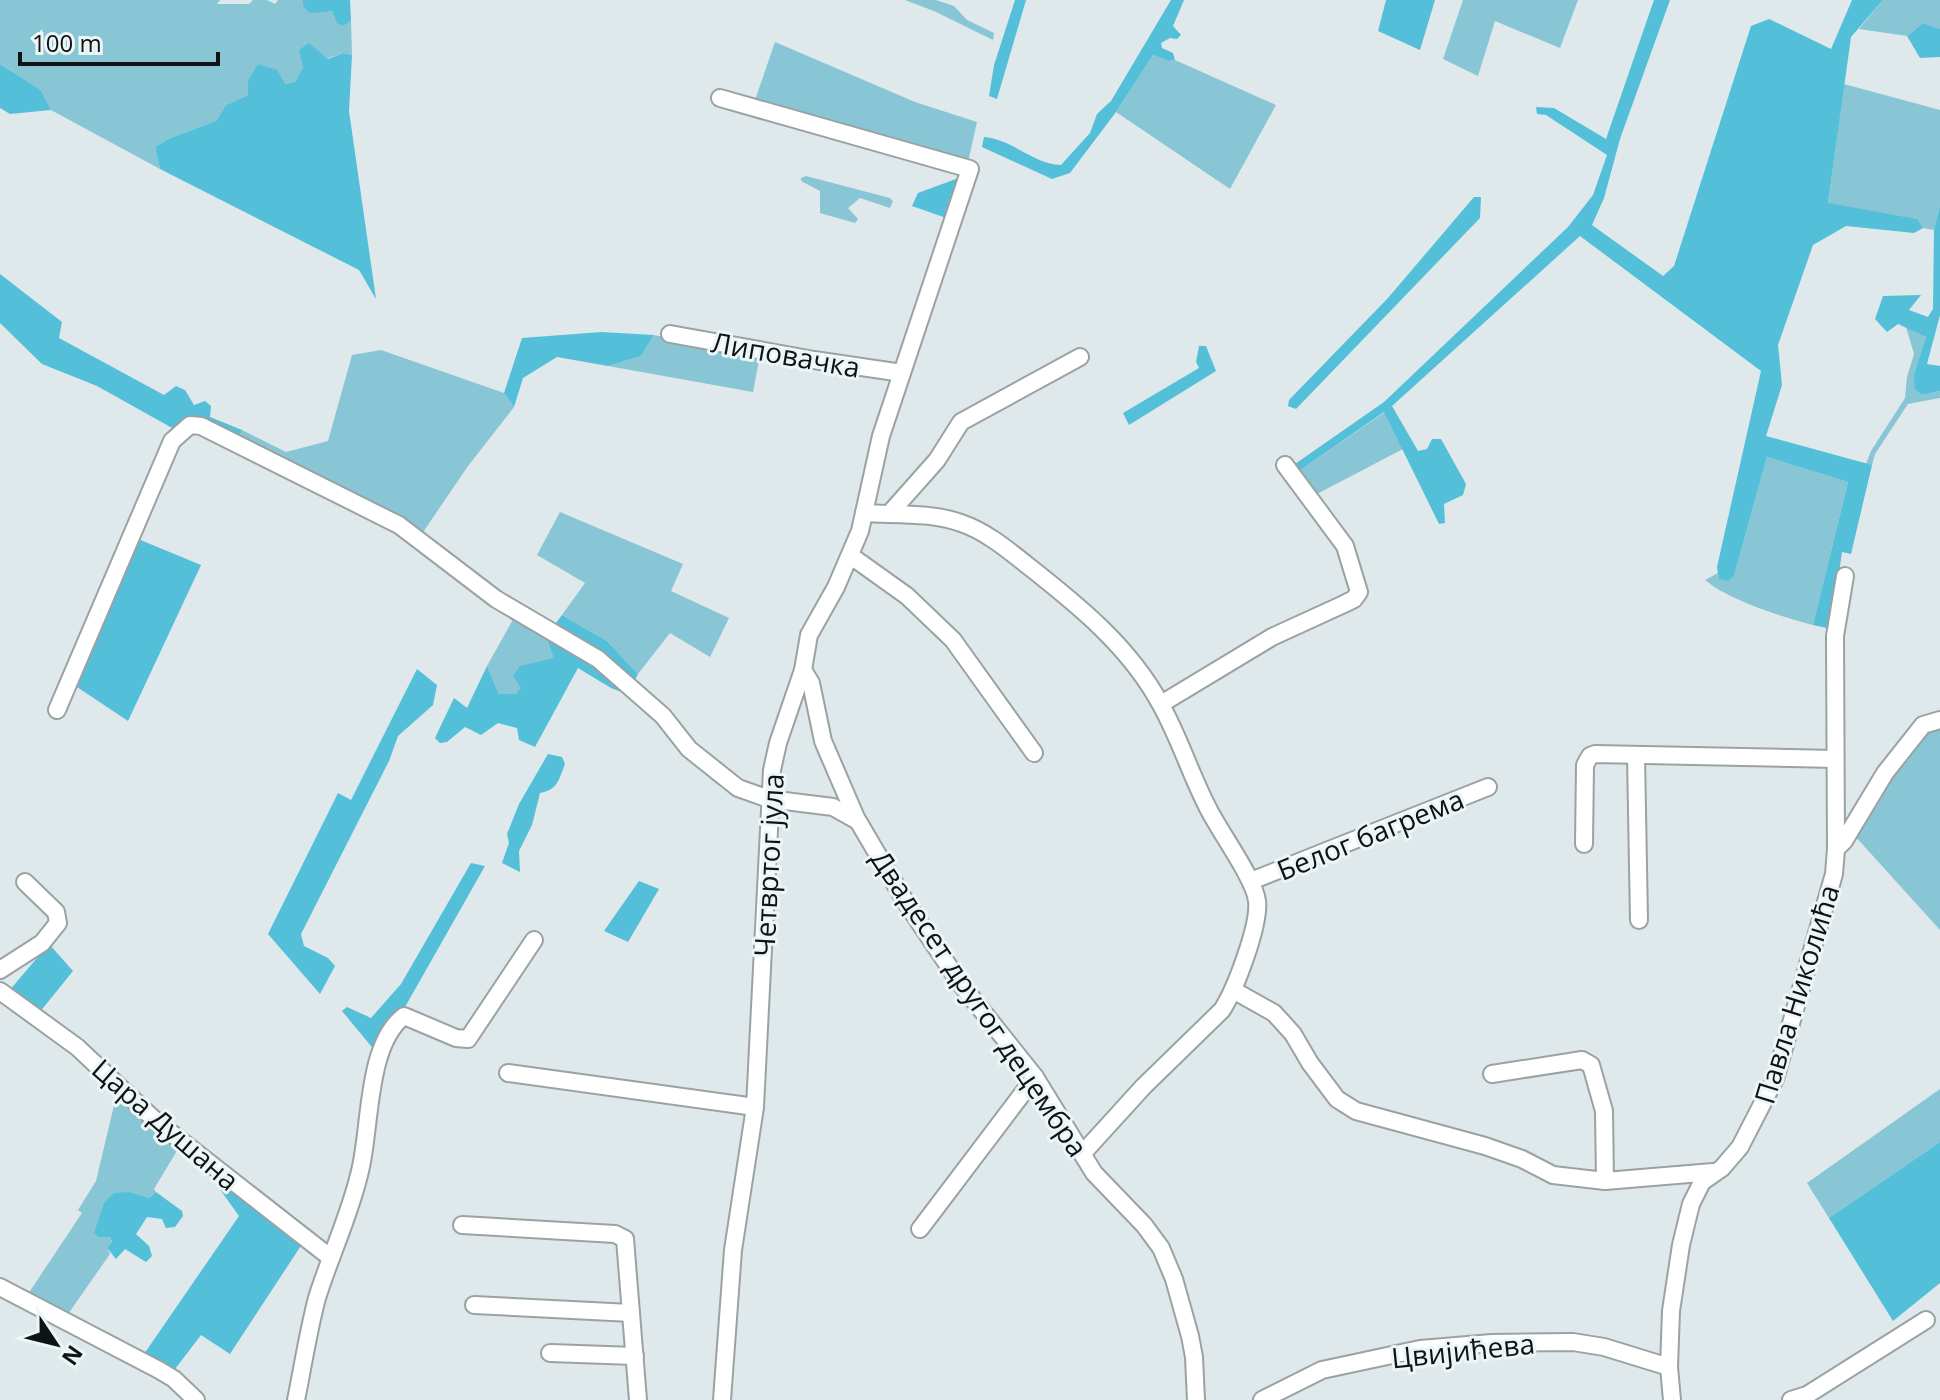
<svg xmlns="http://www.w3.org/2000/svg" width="1940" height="1400" viewBox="0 0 1940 1400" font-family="'Open Sans',sans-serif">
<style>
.green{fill:#88c6d6}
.forest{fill:#53bfd9}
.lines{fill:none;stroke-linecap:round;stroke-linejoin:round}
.minor-casing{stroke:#9aa2a4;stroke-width:20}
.minor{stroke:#fff;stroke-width:16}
.labels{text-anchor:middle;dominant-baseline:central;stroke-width:6;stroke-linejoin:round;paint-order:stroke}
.street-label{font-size:28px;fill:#101313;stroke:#ecf5f7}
</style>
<rect width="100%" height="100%" fill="#dfe8ea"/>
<!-- green -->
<g class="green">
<path d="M0 0H220L217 4H249L253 0H267L275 4 278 0H303V6L332 11 343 26 351 21 352 55 343 53 303 67 295 82 285 84 248 81V95L226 105 216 121 170 138 155 147 160 169 51 110 41 90 0 64Z"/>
<path d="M905 0H936L954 6 967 20 994 33 993 40 934 11Z"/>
<path d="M1463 0H1578L1560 48 1495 21 1478 76 1443 59Z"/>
<path d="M1883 0H1940V29L1923 23 1907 36 1859 29Z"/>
<path d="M775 42 915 102 977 122 968 162 754 103Z"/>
<path d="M1153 55 1168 61 1175 60 1276 105 1230 189 1116 112Z"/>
<path d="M1844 84 1940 110V205L1934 230 1923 228 1916 219 1828 204Z"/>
<path d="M806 176 890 198 893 201 890 208 860 198 848 208 858 219 855 223 820 213V191L801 181V178Z"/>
<path d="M1906 327 1926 337 1914 374 1922 395 1940 391V398L1908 404 1875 454 1872 465 1866 464 1871 451 1905 398 1907 377 1914 354Z"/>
<path d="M654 335 760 355 753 392 608 366 641 356Z"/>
<path d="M381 350 504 393 514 407 468 466 415 544 396 529 237 441 242 430 286 452 328 441 352 355Z"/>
<path d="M1385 412 1403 449 1315 495 1299 471Z"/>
<path d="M1767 457 1848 482 1813 625C1782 617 1729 600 1705 580L1718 573 1719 579 1734 576Z"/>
<path d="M560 512 683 564 671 591 729 618 710 657 670 633 638 674 607 641 562 615 585 583 537 555Z"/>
<path d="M515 616 546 636 555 658 516 694H499L487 666Z"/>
<path d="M1940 725V930L1854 835C1872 807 1908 734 1940 725Z"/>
<path d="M120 1080 184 1139 154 1189 156 1192 149 1198 130 1192 110 1237 112 1242 107 1248 110 1254 66 1317 28 1294 82 1213 78 1210 96 1181Z"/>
<path d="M1940 1089V1142L1829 1218 1807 1183Z"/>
</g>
<!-- forest -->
<g class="forest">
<path d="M303 0H350L351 21 343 26 337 23 332 11 310 13 303 6Z"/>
<path d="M1015 0H1026L997 99 989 96 994 65Z"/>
<path d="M1171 0H1184L1173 26 1181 35 1177 39 1170 38 1161 43 1162 48 1173 53 1175 60 1168 61 1153 55 1116 112 1070 173 1052 179 982 147 984 137C1012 139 1033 164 1061 165L1090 133 1097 114 1111 101Z"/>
<path d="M1386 0H1435L1420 50 1378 31Z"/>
<path d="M1654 0H1670L1620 139 1604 198 1592 225 1663 276 1674 266 1751 26 1769 19 1831 49 1852 0H1883L1851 37 1828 203 1917 219 1923 228 1914 233 1846 226 1813 245 1778 345 1782 385 1766 436 1872 465 1851 554 1842 552 1831 629 1813 625 1848 482 1767 457 1734 576 1728 581 1719 579 1717 567 1761 371 1580 236 1392 406 1418 451 1427 449 1432 439H1441L1466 484 1463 495 1444 504 1445 523 1439 524 1384 412 1299 471 1295 464 1384 402 1568 227 1593 195 1607 155 1546 115 1537 114 1536 107 1554 108 1606 139Z"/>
<path d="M1923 23 1940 29V57L1920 58 1907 36Z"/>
<path d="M309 43 328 59 343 53 352 55 349 111 376 299 359 270 160 169 155 147 170 138 216 121 226 105 248 95V81L258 64 277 70 285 84 295 82 303 67 299 50Z"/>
<path d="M0 64 41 90 51 110 10 114 0 108Z"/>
<path d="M964 176 949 219 912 206 918 193Z"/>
<path d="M1474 197H1481L1480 218 1296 409 1288 406 1289 400 1388 298Z"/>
<path d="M1940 205V315L1927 364 1940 366V391L1922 395 1915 389 1914 374 1926 337 1898 324 1887 332 1875 319 1883 296 1921 295 1909 310 1928 317 1933 309 1934 230Z"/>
<path d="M0 274 62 322 59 338 164 395 176 386 185 390 194 405 205 401 211 406 210 417 242 430 237 441 174 429 97 386 42 364 0 323Z"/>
<path d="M601 332 654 335 641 356 608 366 557 357 523 378 514 407 504 393 522 338Z"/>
<path d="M1199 346H1206L1216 371 1129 425 1123 413 1199 368 1196 362Z"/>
<path d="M138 539 201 565 128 721 74 685Z"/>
<path d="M562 615 607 641 638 674 627 694 611 688 578 668 535 747 519 740 517 728 498 723 481 735 465 727 447 742 440 743 435 738 454 698 467 708 487 666 499 694H516L521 688 513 676 520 666 554 658 546 636Z"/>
<path d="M417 669 437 685 433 705 398 736 389 761 301 934 304 946 328 958 335 966 320 994 268 934 338 793 351 800Z"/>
<path d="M548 754 562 757 565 764C559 780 557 790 540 793L532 825 519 851 520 872 502 863 509 843 507 834 519 804Z"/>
<path d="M471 863 485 866 405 1007 388 1029 376 1052 342 1011 347 1007 371 1018 401 984Z"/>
<path d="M639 881 659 889 628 942 604 931Z"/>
<path d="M49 944 73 971 39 1013 8 992Z"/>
<path d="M1940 1142V1283L1893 1321 1829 1218Z"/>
<path d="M216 1164 306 1238 230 1354 201 1335 172 1373 142 1357 239 1216 209 1174Z"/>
<path d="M130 1192 149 1198 156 1192 182 1211 183 1216 175 1227 166 1228 162 1219 147 1217 136 1234 149 1246 152 1256 146 1262 125 1249 116 1259 107 1248 112 1242 110 1237H98L94 1233 104 1203 114 1193Z"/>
</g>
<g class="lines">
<defs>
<g id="minor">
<path d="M720 98 970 169 881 436 860 531 836 587 809 635 803 670 778 743 772 770 755 1107 733 1250 722 1400"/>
<path d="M670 334 814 360 902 373"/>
<path d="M864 513C895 515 931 512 961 523 985 531 1007 549 1027 565 1078 605 1130 647 1161 705 1180 739 1191 776 1209 810 1220 832 1255 880 1257 901 1260 925 1235 990 1222 1010L1143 1087 1083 1153"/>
<path d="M890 513 937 460 961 422 1080 357"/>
<path d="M851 556 907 596 953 640 1034 753"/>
<path d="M803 670 811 683 823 741 857 820"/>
<path d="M1161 704 1272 637 1344 604 1354 599 1359 592 1345 546 1285 465"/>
<path d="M57 710 172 441 190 425 201 426 399 525 496 599 598 659 663 716 689 749 738 788 769 799 833 807 858 821 905 901 960 983 1035 1077 1094 1173 1144 1225 1161 1248 1174 1279 1190 1336 1194 1357 1196 1400"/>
<path d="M1636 756 1639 920"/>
<path d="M1584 844 1585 765 1590 756 1595 754 1835 759"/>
<path d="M1836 849 1844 841 1885 773 1923 725 1940 720"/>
<path d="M1251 881 1488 787"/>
<path d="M0 970 42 943 58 923 56 912 25 882"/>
<path d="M1233 990 1274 1013 1293 1034 1310 1063 1337 1099 1356 1111 1485 1146 1522 1159 1553 1175 1605 1181 1713 1172"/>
<path d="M0 991 77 1047 157 1122 331 1258"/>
<path d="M508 1073 755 1107"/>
<path d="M1492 1074 1582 1060 1591 1065 1604 1111 1605 1181"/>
<path d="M462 1225 615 1234 625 1239 638 1400"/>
<path d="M920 1229 1035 1077"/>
<path d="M0 1287 159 1370 174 1379 196 1400"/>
<path d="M474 1305 631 1313"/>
<path d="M550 1353 635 1356"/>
<path d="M296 1400C303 1366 308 1332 317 1298 330 1256 350 1215 360 1171 371 1128 366 1045 404 1016L456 1038 468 1039 534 940"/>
<path d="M1262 1400 1322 1370 1420 1349 1492 1343 1573 1342 1604 1347 1669 1367"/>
<path d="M1672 1400 1669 1367 1671 1311 1681 1245 1691 1204 1702 1182 1722 1168 1740 1147 1775 1079 1834 874 1836 849 1835 636 1845 576"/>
<path d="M1791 1400 1807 1395 1926 1320"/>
</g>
</defs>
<!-- minor casing -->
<use href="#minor" class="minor-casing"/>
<!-- minor -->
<use href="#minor" class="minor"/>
</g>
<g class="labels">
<!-- street labels -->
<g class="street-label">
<text transform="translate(786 354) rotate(10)">Липовачка</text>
<text transform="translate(1370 834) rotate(-22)">Белог багрема</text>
<text transform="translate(768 865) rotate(-87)">Четвртог јула</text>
<text transform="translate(1796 994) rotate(-73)">Павла Николића</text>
<text transform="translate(980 1003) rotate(56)">Двадесет другог децембра</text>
<text transform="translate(166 1124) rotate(41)">Цара Душана</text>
<text transform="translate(1463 1350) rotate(-6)">Цвијићева</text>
</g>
</g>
<!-- north arrow -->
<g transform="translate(56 1344) rotate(125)" stroke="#ecf5f7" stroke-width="6" paint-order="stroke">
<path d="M0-6L14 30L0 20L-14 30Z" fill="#101313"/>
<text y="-12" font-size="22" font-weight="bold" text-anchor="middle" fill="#101313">N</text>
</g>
<!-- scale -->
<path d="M20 52v12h198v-12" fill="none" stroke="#101313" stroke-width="4"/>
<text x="32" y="52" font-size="24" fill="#101313" stroke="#ecf5f7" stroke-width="6" paint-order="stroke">100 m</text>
</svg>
